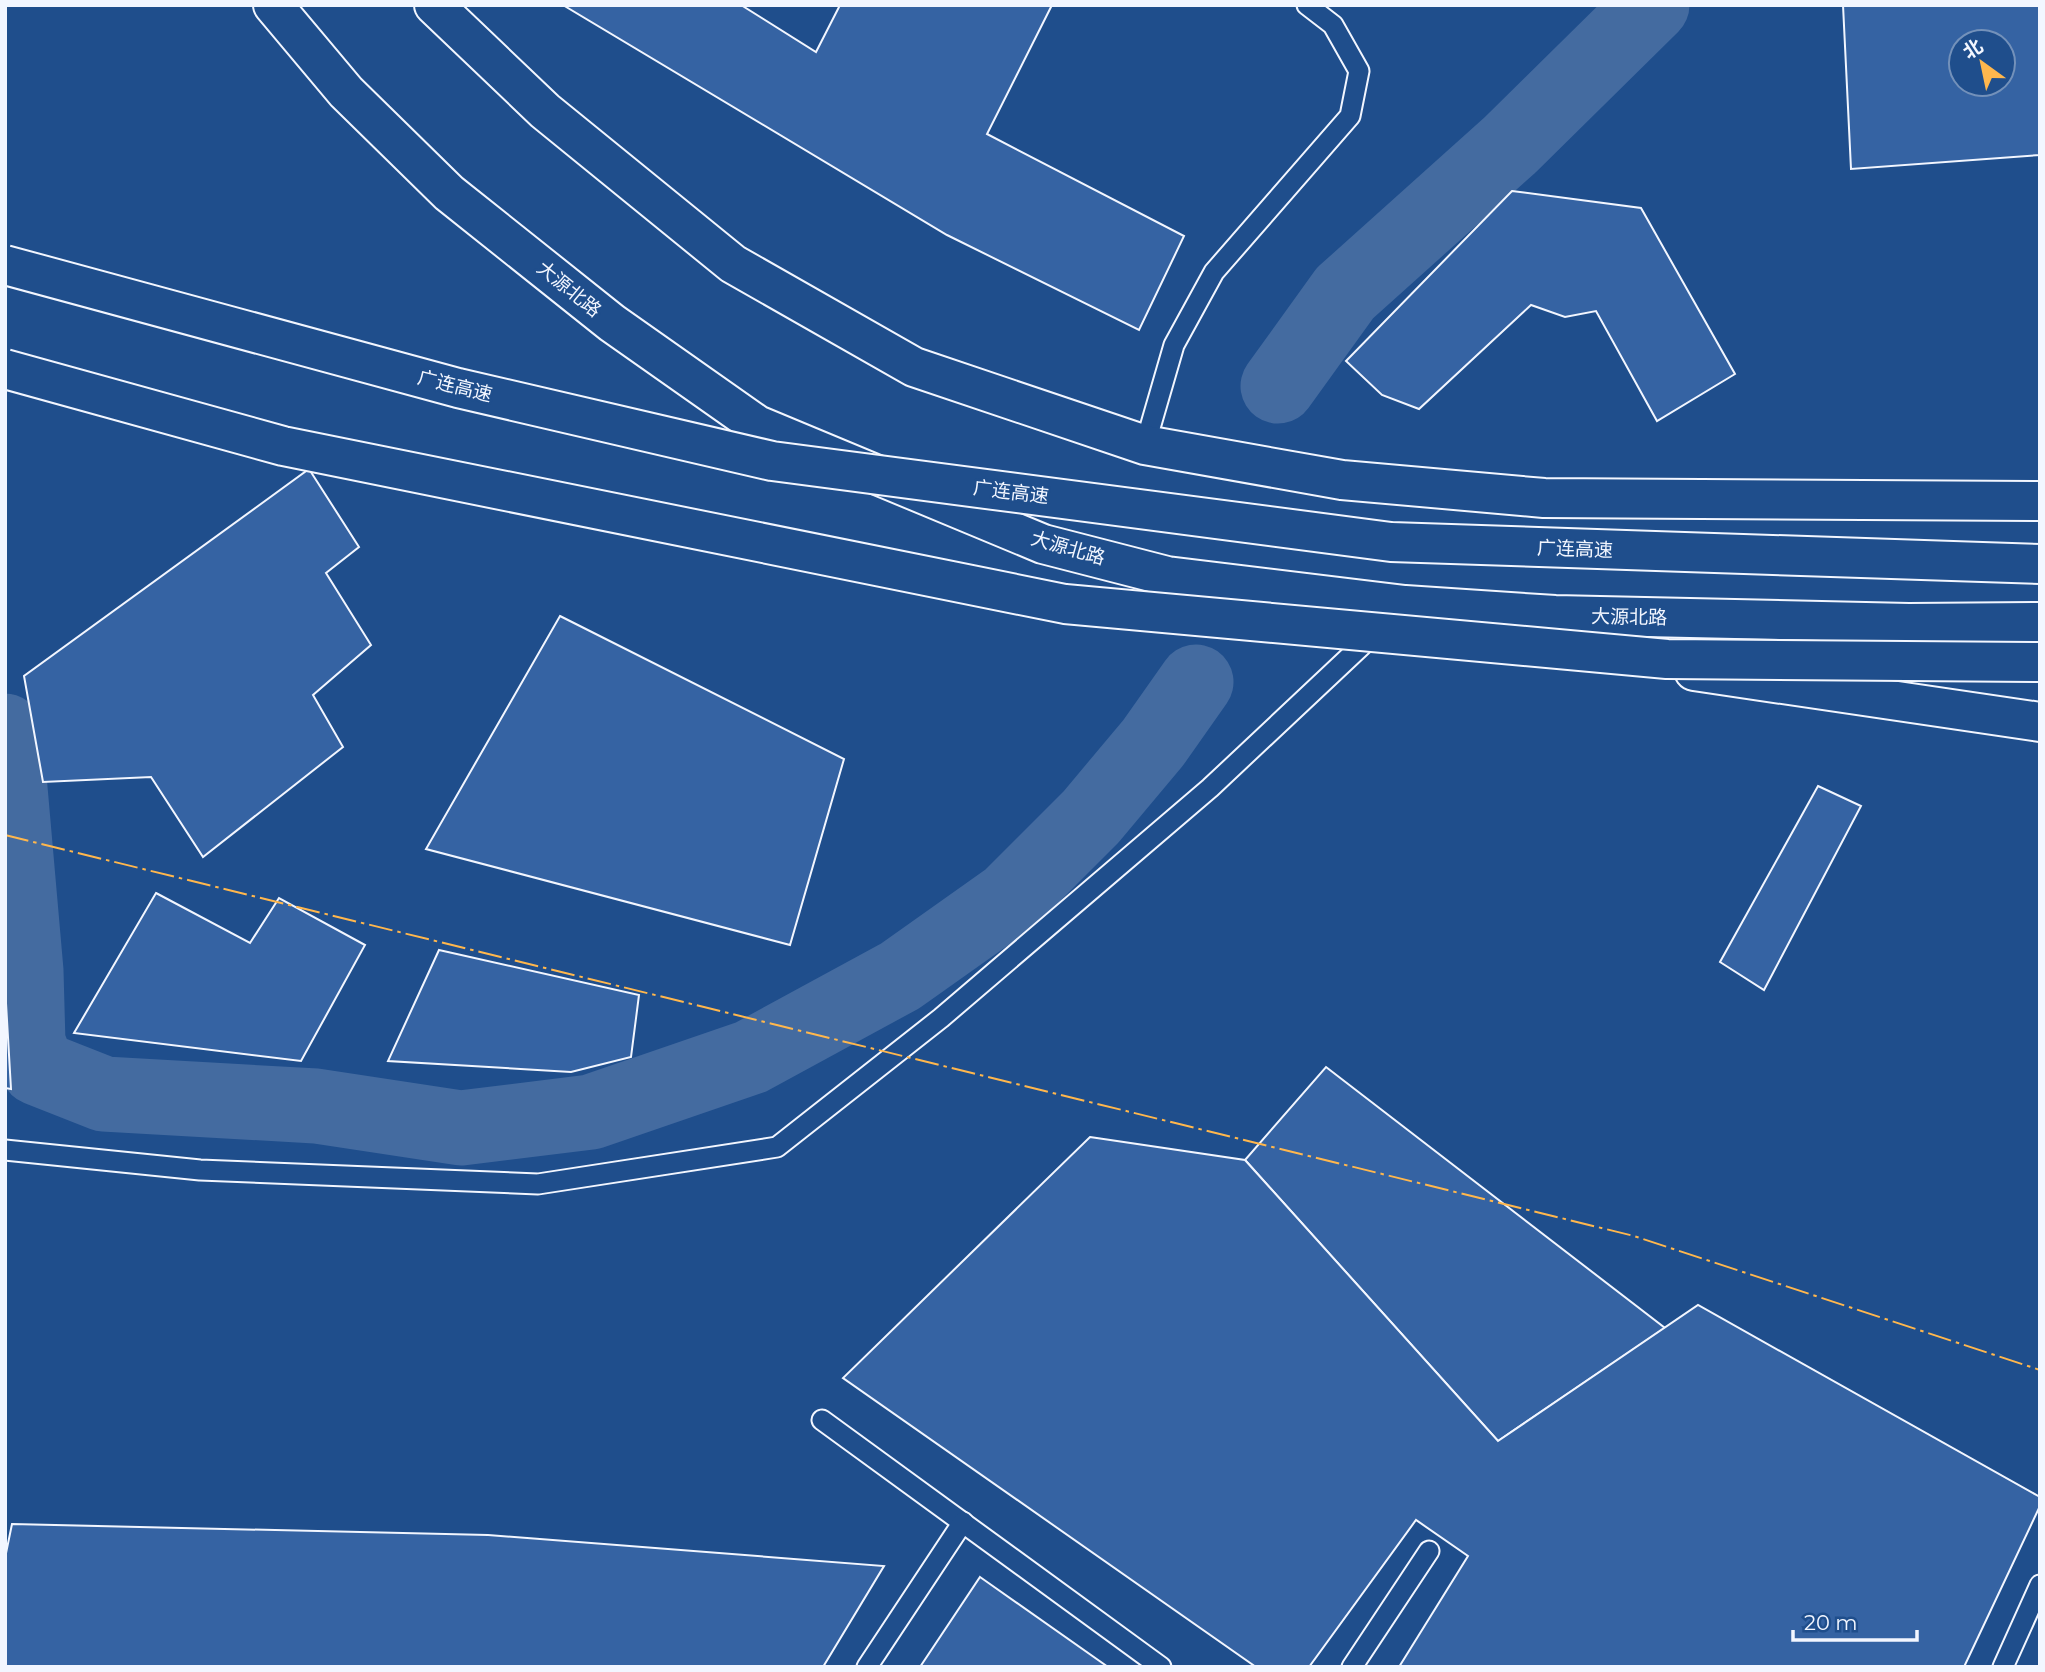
<svg xmlns="http://www.w3.org/2000/svg" width="2045" height="1672" viewBox="0 0 2045 1672" font-family="Montserrat,'Noto Sans SC',sans-serif">
<style>
.lines{fill:none;stroke-linecap:round;stroke-linejoin:round}
.river{stroke:#446ba0;stroke-width:75}
.building{fill:#3563a3;stroke:#f2f6ff;stroke-width:2;fill-rule:evenodd}
.service-casing{stroke:#f2f6ff;stroke-width:23}
.primary-casing{stroke:#f2f6ff;stroke-width:42}
.motorway-casing{stroke:#f2f6ff;stroke-width:42}
.service{stroke:#1f4e8c;stroke-width:19}
.primary{stroke:#1f4e8c;stroke-width:38}
.motorway{stroke:#1f4e8c;stroke-width:38}
.motorway-bridge-casing{stroke:#f2f6ff;stroke-width:42;stroke-linecap:butt}
.motorway-bridge{stroke:#1f4e8c;stroke-width:38}
.power{stroke:#ffb74d;stroke-width:2;stroke-dasharray:24 5 3.5 5;stroke-linecap:butt}
.labels{text-anchor:middle;dominant-baseline:central;stroke-width:5;stroke-linejoin:round;paint-order:stroke}
.street-label{font-size:19px;fill:#f2f6ff;stroke:#1f4e8c}
</style>
<rect width="100%" height="100%" fill="#1f4e8c"/>
<g class="lines">
<!-- river -->
<g class="river">
<path d="M1278 386 1345 293 1510 145 1652 5"/>
<path d="M5 731 26 971 28 1043 38 1068 104 1094 316 1106 461 1128 591 1112 751 1057 900 976 1010 898 1091 817 1153 743 1196 682"/>
</g>
</g>
<!-- building -->
<g class="building">
<path d="M563 5H741L816 52 840 5H1052L987 134 1184 236 1139 330 947 235Z"/>
<path d="M1843 5H2040V155L1851 169ZM1961 42H2003V84H1961Z"/>
<path d="M1512 191 1641 208 1735 374 1657 421 1596 311 1565 317 1531 305 1419 409 1382 395 1346 361Z"/>
<path d="M309 469 359 547 326 573 371 645 313 695 343 747 203 857 151 777 43 782 24 676Z"/>
<path d="M560 616 844 759 790 945 426 849Z"/>
<path d="M1818 786 1861 806 1764 990 1720 962Z"/>
<path d="M156 893 250 943 279 898 365 945 301 1061 74 1033Z"/>
<path d="M439 950 639 995 631 1057 571 1072 388 1061Z"/>
<path d="M5 986 11 1089 5 1088Z"/>
<path d="M1326 1067 1665 1328 1498 1441 1245 1160Z"/>
<path d="M1090 1137 1245 1160 1498 1441 1698 1305 2040 1497V1506L1964 1667H1399L1468 1556 1416 1520 1309 1667H1256L843 1378Z"/>
<path d="M12 1524 488 1535 884 1566 823 1667H5V1558Z"/>
<path d="M980 1577 1108 1667H920Z"/>
</g>
<g class="lines">
<defs>
<g id="service">
<path d="M1145 445 1174 345 1214 272 1350 116 1359 71 1333 25 1307 5"/>
<path d="M5 1150 200 1170 538 1184 777 1147 941 1018 1210 788 1376 632"/>
<path d="M822 1420 1161 1667"/>
<path d="M867 1667 963 1522"/>
<path d="M1352 1667 1429 1551"/>
<path d="M2003 1667 2040 1585"/>
</g>
<g id="primary">
<path d="M273 5 346 92 449 193 612 323 757 425 1043 544 1167 576 1405 605 1555 615 1909 623 2040 622"/>
<path d="M434 5 545 111 733 264 914 367 1145 445 1342 480 1544 498 2040 501"/>
</g>
<path id="motorway" d="M1694 671 2040 722"/>
</defs>
<!-- service casing -->
<use href="#service" class="service-casing"/>
<!-- primary casing -->
<use href="#primary" class="primary-casing"/>
<!-- motorway casing -->
<use href="#motorway" class="motorway-casing"/>
<!-- service -->
<use href="#service" class="service"/>
<!-- primary -->
<use href="#primary" class="primary"/>
<!-- motorway -->
<use href="#motorway" class="motorway"/>
<defs>
<g id="motorway-bridge">
<path d="M5 265 458 388 772 461 1391 542 2040 564"/>
<path d="M5 369 283 446 1065 604 1667 659 2040 662"/>
</g>
</defs>
<!-- motorway-bridge casing -->
<use href="#motorway-bridge" class="motorway-bridge-casing"/>
<!-- motorway-bridge -->
<use href="#motorway-bridge" class="motorway-bridge"/>
<!-- power -->
<path class="power" d="M5 835 1634 1236 2040 1370"/>
</g>
<g class="labels">
<!-- street labels -->
<g class="street-label">
<text transform="translate(569 289) rotate(39)">大源北路</text>
<text transform="translate(455 386) rotate(14)">广连高速</text>
<text transform="translate(1011 492) rotate(7)">广连高速</text>
<text transform="translate(1068 548) rotate(16)">大源北路</text>
<text transform="translate(1575 549) rotate(2)">广连高速</text>
<text transform="translate(1629 617) rotate(1)">大源北路</text>
</g>
</g>
<!-- border -->
<rect width="2045" height="1672" fill="none" stroke="#f2f6ff" stroke-width="14"/>
<!-- north arrow -->
<g transform="translate(1982 63) rotate(327)"><circle r="33" fill="#1f4e8c" stroke="#7391ba" stroke-width="2"/>
<path d="M0-5L12 26L0 18L-12 26Z" fill="#ffb74d"/>
<text y="-10" font-size="19" font-weight="bold" text-anchor="middle" fill="#f2f6ff">北</text>
</g>
<!-- scale -->
<path d="M1793 1630v10h124v-10" fill="none" stroke="#f2f6ff" stroke-width="3.5"/>
<text x="1804" y="1630" font-size="21" fill="#f2f6ff" stroke="#1f4e8c" stroke-width="5" paint-order="stroke">20 m</text>
</svg>
